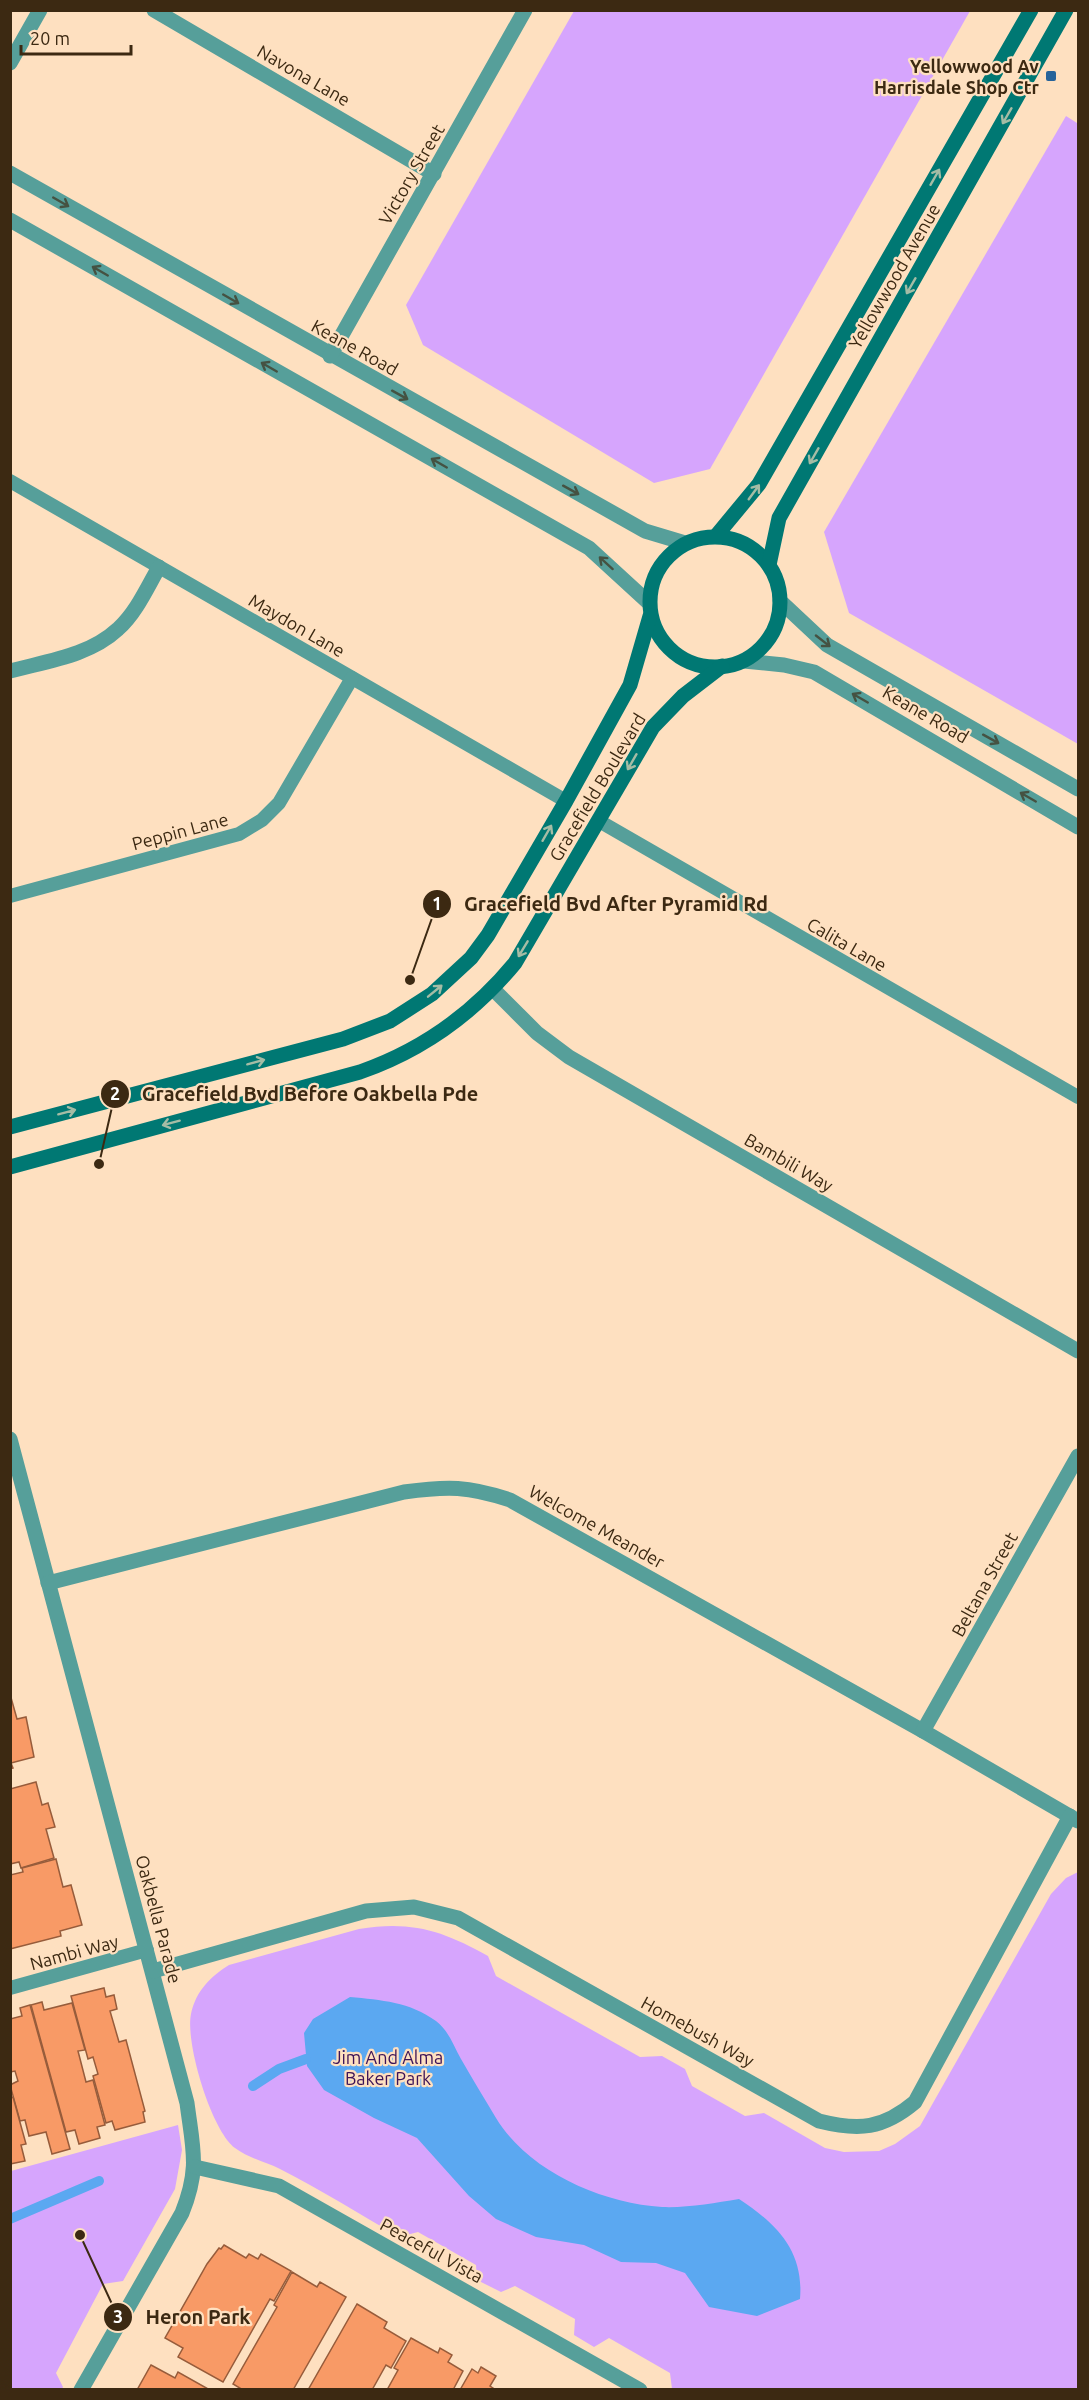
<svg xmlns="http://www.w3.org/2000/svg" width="1089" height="2400" viewBox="0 0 1089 2400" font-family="Ubuntu,sans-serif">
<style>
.green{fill:#d6a5fd}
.water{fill:#5ba8f1}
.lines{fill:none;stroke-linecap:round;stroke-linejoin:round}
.stream{stroke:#5ba8f1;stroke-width:10}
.building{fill:#f89a66;stroke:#975c3b;stroke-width:1.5}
.lane{stroke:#569f9a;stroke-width:14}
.street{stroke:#569f9a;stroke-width:15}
.secondary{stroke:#007873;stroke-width:15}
.oneway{stroke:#a5bca5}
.oneway2{stroke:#455242}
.poi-dot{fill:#26639a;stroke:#fee0c0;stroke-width:2}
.labels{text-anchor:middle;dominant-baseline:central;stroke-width:4.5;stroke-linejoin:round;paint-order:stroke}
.poi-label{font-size:18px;font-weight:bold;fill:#3c2912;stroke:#fee0c0;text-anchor:end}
.street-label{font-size:18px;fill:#3c2912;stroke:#fee0c0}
.park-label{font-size:18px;fill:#3d1357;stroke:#fee0c0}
.leader{fill:none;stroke:#3c2912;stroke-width:2}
.callout-dot{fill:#3c2912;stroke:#fee0c0;stroke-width:2}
.mark-label{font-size:18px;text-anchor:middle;font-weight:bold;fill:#fff}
.callout-label{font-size:20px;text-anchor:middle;font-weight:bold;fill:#3c2912;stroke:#fee0c0;stroke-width:4.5;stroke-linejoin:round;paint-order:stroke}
</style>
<rect width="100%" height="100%" fill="#fee0c0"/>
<!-- green -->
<g class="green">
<path d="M574 11H970L710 469 654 483 423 345 406 305Z"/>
<path d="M1066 116 1077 123 1078 128V744L849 613 824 532Z"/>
<path d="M1078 1872V2389H672L670 2373 609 2338 594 2347 574 2335 575 2319 515 2286 501 2292 477 2280 476 2265 418 2232 399 2237C360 2214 321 2190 280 2169 266 2162 248 2158 235 2148 211 2130 185 2042 191 2014 196 1991 210 1977 229 1965L359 1929C411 1920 444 1931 488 1956L496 1976 640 2057 662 2056 685 2069 692 2086 745 2116 764 2113 825 2148 844 2152 879 2151 895 2144 920 2126 1051 1894 1066 1878Z"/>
<path d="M178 2125 182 2150 175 2189 123 2281 103 2284 56 2373 63 2387 62 2389H11V2171Z"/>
</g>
<!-- water -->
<path class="water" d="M350 1997C381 2000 410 2002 436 2021 449 2031 453 2045 461 2059 472 2078 484 2098 496 2118 528 2171 601 2203 662 2207 688 2208 714 2203 739 2199 777 2224 804 2251 800 2299L757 2316 709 2307 685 2273 656 2263 621 2262 584 2245 536 2237 496 2219 469 2196 417 2138 374 2118 324 2090 307 2066 304 2033 313 2019Z"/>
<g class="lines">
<!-- stream -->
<g class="stream">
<path d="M253 2086 279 2069 306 2059"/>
<path d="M10 2219 99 2181"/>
</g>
</g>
<!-- building -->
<g class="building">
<path d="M10 1694 17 1719 26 1717 34 1757 11 1763 13 1768 10 1769Z"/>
<path d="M36 1782 42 1805 48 1803 55 1827 46 1829 54 1858 21 1868 19 1862 10 1864V1789Z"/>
<path d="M56 1859 63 1887 71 1885 82 1925 60 1931 61 1936 10 1949V1875L23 1872 22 1868Z"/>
<path d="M104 1988 106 1997 114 1995 117 2009 110 2011 119 2042 126 2040 145 2111 143 2112 145 2122 115 2130 112 2121 106 2123 93 2076 98 2074 93 2057 88 2059 71 1996Z"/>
<path d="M42 2002 44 2010 72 2003 85 2050 78 2051 86 2082 93 2080 105 2125 97 2127 100 2138 79 2144 75 2130 66 2132 31 2005Z"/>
<path d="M30 2005 70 2149 52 2154 46 2132 29 2136 25 2120 20 2121 10 2085 18 2081 15 2071 10 2072V2019L22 2016 20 2008Z"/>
<path d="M13 2097 26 2144 21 2145 25 2161 10 2164V2098Z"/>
<path d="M224 2245 246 2258 249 2254 258 2259 261 2254 291 2271 274 2301 270 2299 223 2382 178 2357 183 2348 165 2338 207 2264 219 2248 221 2249Z"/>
<path d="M292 2272 317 2287 320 2282 346 2297 293 2390H243L233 2384 277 2307 274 2305Z"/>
<path d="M357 2304 387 2322 384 2328 406 2341 391 2368 386 2365 372 2390H308Z"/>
<path d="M411 2338 438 2353 440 2348 452 2355 448 2362 463 2371 453 2390H387L398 2370 394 2368Z"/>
<path d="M151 2365 175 2378 178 2372 210 2390H137Z"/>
<path d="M481 2367 496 2376 490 2386 496 2390H460L472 2369 478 2373Z"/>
</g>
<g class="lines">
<!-- lane -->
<g class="lane">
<path d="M10 481 566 801"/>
<path d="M599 821 1078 1097"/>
<path d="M10 896 239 834 262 820 279 803 352 678"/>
<path d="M10 1988 147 1950"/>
</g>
<!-- street -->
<g class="street">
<path d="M154 10 434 174"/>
<path d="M10 63 40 10"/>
<path d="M10 173 645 531 685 543"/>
<path d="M10 220 589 548 649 603"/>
<path d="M330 356 525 10"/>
<path d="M780 601 827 645 1078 789"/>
<path d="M744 661 784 665 814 672 1078 827"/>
<path d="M10 671C47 661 89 656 118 629 136 613 147 588 159 567"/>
<path d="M493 989 537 1033 569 1057 1078 1351"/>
<path d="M10 1439 187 2103C193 2150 200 2168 182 2213L81 2390"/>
<path d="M48 1583 404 1492C448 1486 468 1486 510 1500L923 1731 1078 1821"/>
<path d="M923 1731 1078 1456"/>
<path d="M153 1971 366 1911 414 1907 458 1918 819 2121C859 2131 883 2129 915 2102L1070 1816"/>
<path d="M195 2167 279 2186 640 2390"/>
</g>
<!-- secondary -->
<g class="secondary">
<path d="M716 536 759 484 1031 10"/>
<circle cx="715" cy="602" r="65"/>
<path d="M769 565 779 518 1066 10"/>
<path d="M10 1127 343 1039 390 1021 432 994 471 958 488 935 566 801 630 685 650 616"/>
<path d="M10 1167 360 1072C423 1050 473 1014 515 963L653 727 683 696 722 666"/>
</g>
</g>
<!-- one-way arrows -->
<defs><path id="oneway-shaft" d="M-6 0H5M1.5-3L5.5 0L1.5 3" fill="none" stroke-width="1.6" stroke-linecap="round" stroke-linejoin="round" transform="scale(1.5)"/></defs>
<g class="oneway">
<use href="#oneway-shaft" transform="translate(1007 116) rotate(120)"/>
<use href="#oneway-shaft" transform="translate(935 177) rotate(-60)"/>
<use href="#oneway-shaft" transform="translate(911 286) rotate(120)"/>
<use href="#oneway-shaft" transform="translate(814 456) rotate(120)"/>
<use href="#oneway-shaft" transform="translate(754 492) rotate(-54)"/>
<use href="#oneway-shaft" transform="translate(632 762) rotate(120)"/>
<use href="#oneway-shaft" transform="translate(547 833) rotate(-60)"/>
<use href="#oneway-shaft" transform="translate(523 949) rotate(121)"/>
<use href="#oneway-shaft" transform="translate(435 991) rotate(-39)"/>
<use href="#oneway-shaft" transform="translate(256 1062) rotate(-15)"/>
<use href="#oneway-shaft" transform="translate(67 1112) rotate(-15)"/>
<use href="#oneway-shaft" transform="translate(171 1123) rotate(165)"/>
</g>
<g class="oneway2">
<use href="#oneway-shaft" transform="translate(61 202) rotate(30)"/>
<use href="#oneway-shaft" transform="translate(100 271) rotate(-150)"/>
<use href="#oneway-shaft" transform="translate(231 299) rotate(30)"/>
<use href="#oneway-shaft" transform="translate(269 367) rotate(-150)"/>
<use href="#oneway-shaft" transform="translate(400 395) rotate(29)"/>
<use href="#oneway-shaft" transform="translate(439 463) rotate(-150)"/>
<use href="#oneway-shaft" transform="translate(571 490) rotate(29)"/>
<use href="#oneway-shaft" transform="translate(606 563) rotate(-138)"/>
<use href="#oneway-shaft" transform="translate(823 641) rotate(38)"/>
<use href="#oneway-shaft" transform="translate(860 698) rotate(-150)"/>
<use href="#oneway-shaft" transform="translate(991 739) rotate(29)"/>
<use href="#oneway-shaft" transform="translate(1028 797) rotate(-150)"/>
</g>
<!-- markers -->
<rect class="poi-dot" x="1045" y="70" width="12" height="12" rx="3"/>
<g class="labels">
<!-- poi labels -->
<g class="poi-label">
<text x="1039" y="66">Yellowwood Av<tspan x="1039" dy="21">Harrisdale Shop Ctr</tspan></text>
</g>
<!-- street labels -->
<g class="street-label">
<text transform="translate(304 75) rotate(30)">Navona Lane</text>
<text transform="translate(411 174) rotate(-60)">Victory Street</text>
<text transform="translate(894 276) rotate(-60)">Yellowwood Avenue</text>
<text transform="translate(355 347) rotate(29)">Keane Road</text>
<text transform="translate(297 625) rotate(30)">Maydon Lane</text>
<text transform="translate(926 714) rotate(30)">Keane Road</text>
<text transform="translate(597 787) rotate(-59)">Gracefield Boulevard</text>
<text transform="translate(180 831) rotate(-15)">Peppin Lane</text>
<text transform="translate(847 944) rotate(30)">Calita Lane</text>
<text transform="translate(789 1162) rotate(30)">Bambili Way</text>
<text transform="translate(597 1526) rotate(29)">Welcome Meander</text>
<text transform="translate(984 1584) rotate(-61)">Beltana Street</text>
<text transform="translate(159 1919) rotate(75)">Oakbella Parade</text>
<text transform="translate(74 1952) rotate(-15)">Nambi Way</text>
<text transform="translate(698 2031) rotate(29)">Homebush Way</text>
<text transform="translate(432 2250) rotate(29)">Peaceful Vista</text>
</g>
<!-- park labels -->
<g class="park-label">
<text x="388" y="2057">Jim And Alma<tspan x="388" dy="21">Baker Park</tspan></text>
</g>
</g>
<!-- callouts -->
<path class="leader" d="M410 980L437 904M99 1164L115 1094M80 2235L118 2317"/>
<g class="callout-dot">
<circle cx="410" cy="980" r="6"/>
<circle cx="99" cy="1164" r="6"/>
<circle cx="80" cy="2235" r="6"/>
<circle cx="437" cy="904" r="15"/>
<circle cx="115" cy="1094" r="15"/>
<circle cx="118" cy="2317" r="15"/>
</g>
<g class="mark-label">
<text x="437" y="910">1</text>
<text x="115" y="1100">2</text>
<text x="118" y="2323">3</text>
</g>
<g class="callout-label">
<text x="616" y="911">Gracefield Bvd After Pyramid Rd</text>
<text x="310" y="1101">Gracefield Bvd Before Oakbella Pde</text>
<text x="198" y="2324">Heron Park</text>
</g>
<!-- border -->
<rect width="1089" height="2400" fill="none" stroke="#3c2912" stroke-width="24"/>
<!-- scale -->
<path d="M21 45v9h110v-9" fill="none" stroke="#3c2912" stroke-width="3"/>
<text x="30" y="45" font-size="18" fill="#3c2912" stroke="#fee0c0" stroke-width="4.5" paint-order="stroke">20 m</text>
</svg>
